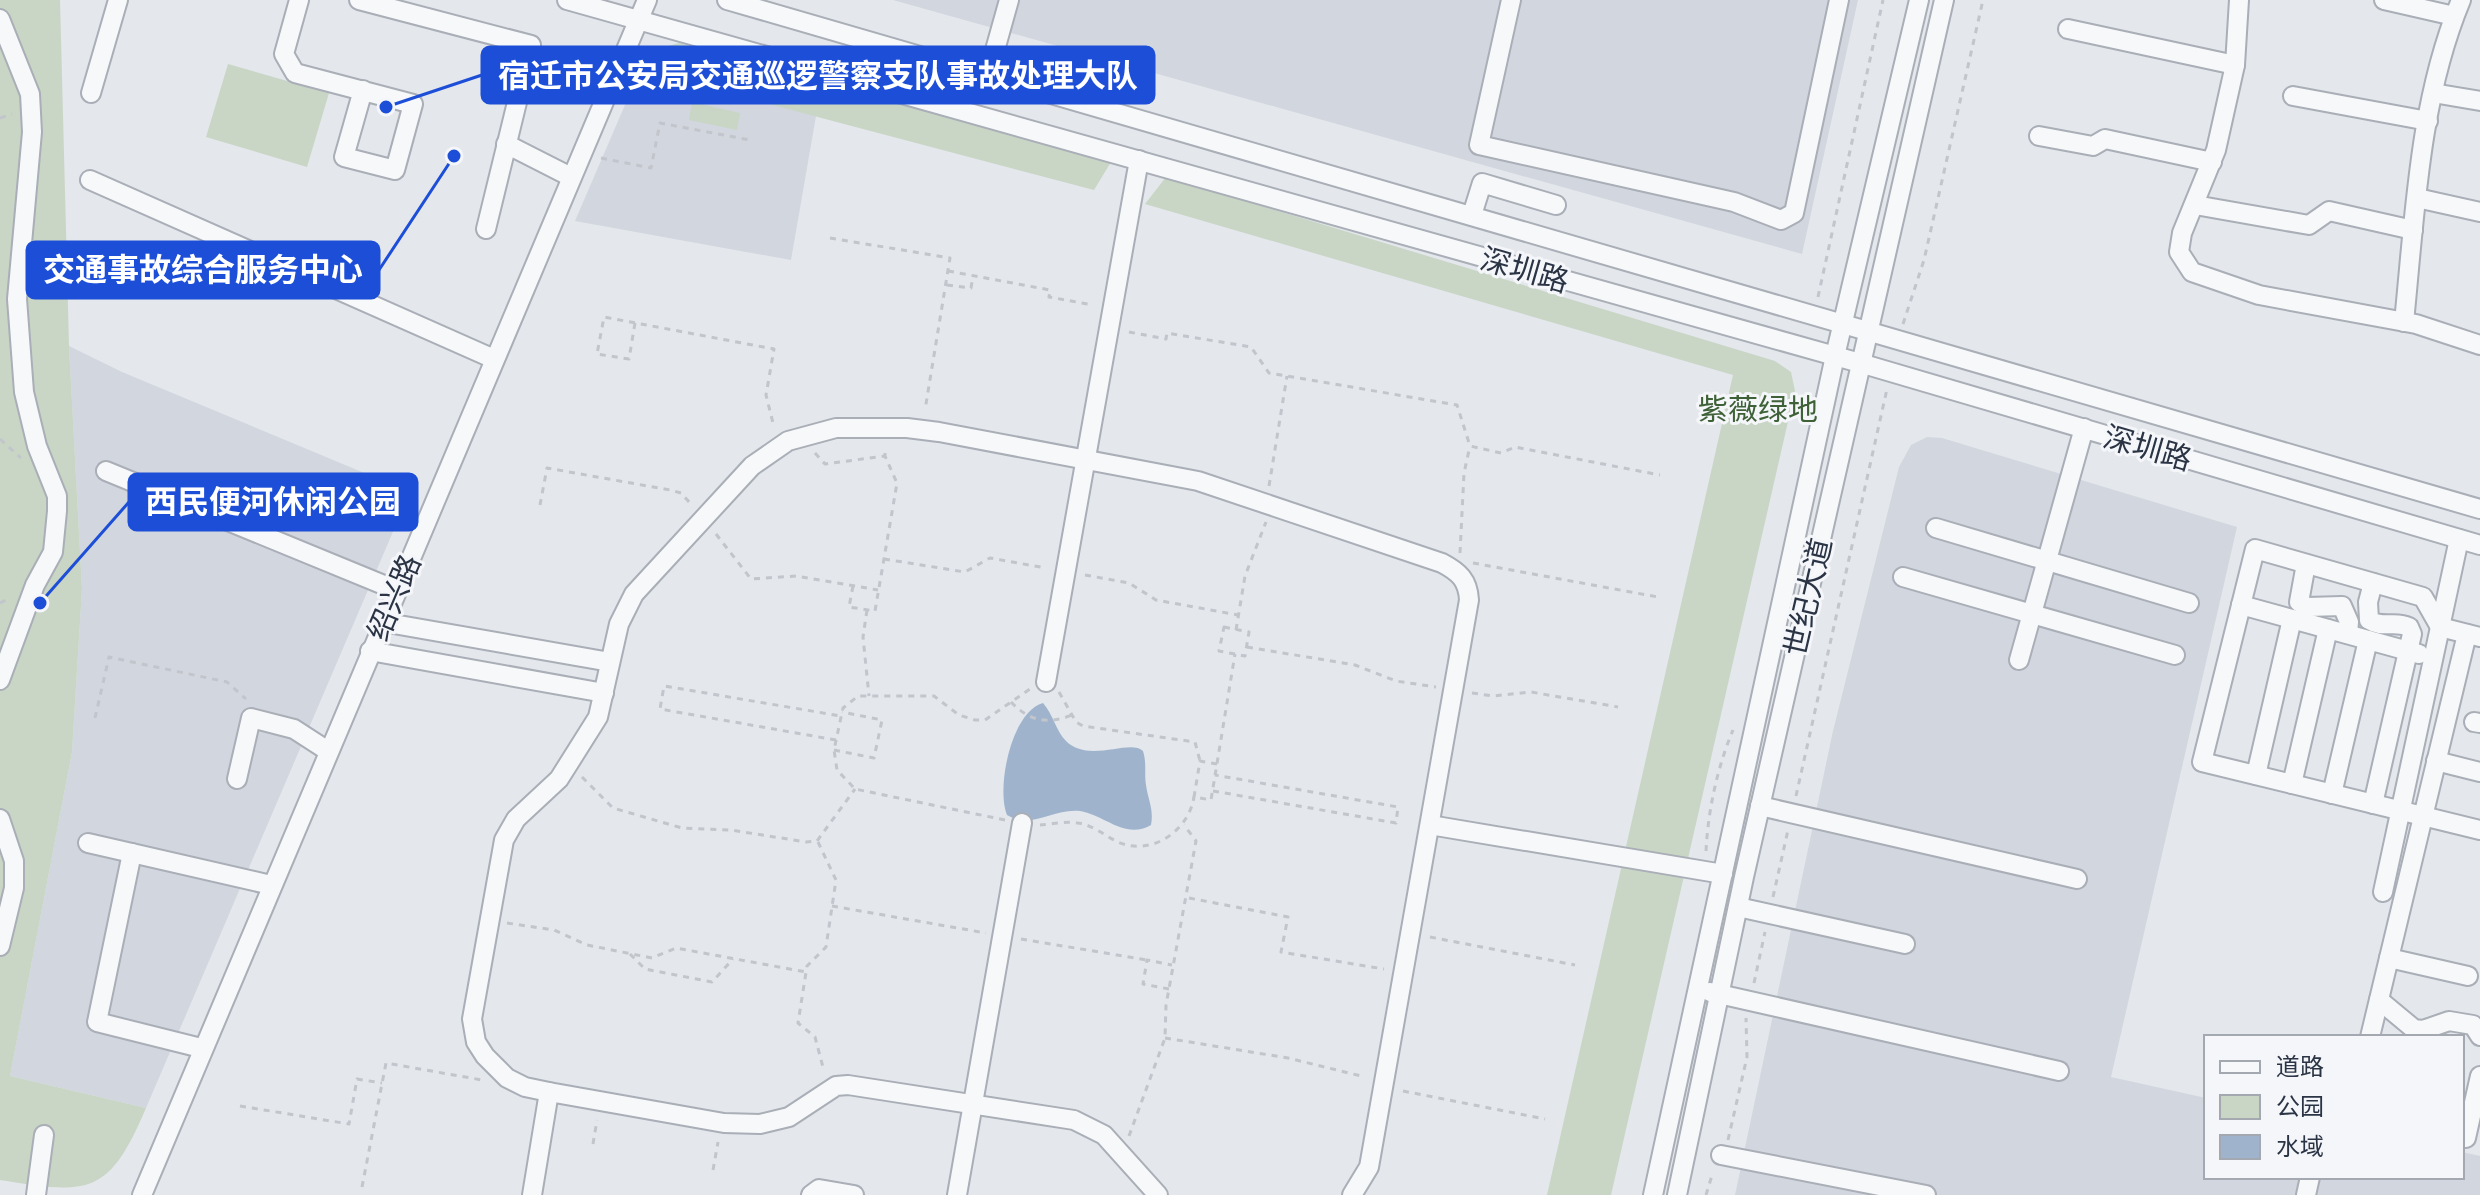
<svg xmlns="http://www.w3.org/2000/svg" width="2480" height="1195" viewBox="0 0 2480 1195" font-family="'PT Sans Narrow','Noto Sans SC',sans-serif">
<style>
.built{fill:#d2d6de}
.green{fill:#c9d6c5}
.water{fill:#9fb4cc}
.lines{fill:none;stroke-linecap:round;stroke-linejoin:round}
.minor-casing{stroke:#a9aeb7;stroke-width:22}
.path{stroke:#c2c5cb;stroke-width:3;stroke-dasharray:6 6;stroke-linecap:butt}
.minor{stroke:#f7f8fa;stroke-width:18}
.labels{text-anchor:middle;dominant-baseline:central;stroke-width:6;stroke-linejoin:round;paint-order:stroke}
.street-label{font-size:30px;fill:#2b3445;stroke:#f4f6f9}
.park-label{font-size:30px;fill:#3f6138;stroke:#f4f6f9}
.leader{fill:none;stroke:#1d4ed8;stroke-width:3}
.callout-dot{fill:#1d4ed8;stroke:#f4f6f9;stroke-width:3}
.callout{fill:#1d4ed8;stroke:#1d4ed8;stroke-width:3}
.callout-label{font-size:32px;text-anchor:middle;font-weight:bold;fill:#fff}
</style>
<rect width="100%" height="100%" fill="#e4e7ec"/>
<!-- built -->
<g class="built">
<path d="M893 0H1858L1802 254Z"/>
<path d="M640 70 816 116 791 260 575 221Z"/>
<path d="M69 346 122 372 410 492 146 1108 10 1076 72 752 82 589Z"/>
<path d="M1927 437 1942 438 2237 527 2111 1077 2206 1098V1177H2462V1152L2480 1156V1195H1735L1833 731 1899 467 1911 445Z"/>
</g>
<!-- green -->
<g class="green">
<path d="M0 0H60L69 346 82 589 72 752 10 1076 146 1108C109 1195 90 1195 0 1180Z"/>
<path d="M679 43 1111 162 1094 190 640 70 657 49Z"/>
<path d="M228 64 329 93 307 167 206 137Z"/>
<path d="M692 102 740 113 737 130 689 120Z"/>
<path d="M1166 177 1775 361 1791 372 1795 391 1611 1195H1547L1733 375 1145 204Z"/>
</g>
<!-- water -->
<path class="water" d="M1043 703C1053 714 1056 731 1066 741 1089 764 1130 738 1143 751 1147 764 1144 773 1146 785 1148 800 1154 809 1151 825 1125 840 1105 815 1080 811 1053 808 1032 830 1007 815 996 788 1011 712 1043 703Z"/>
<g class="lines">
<defs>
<g id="minor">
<path d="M299 0 284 54 295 73 413 104 395 170 344 157 363 90"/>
<path d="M359 0 531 45 486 229"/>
<path d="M567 0 1860 363 2480 545"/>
<path d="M727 0 2480 509"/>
<path d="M1511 0 1479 145 1734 202 1781 220 1794 213 1839 0"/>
<path d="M2239 0 2235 65 2216 150 2182 233 2179 252 2192 272 2259 295 2416 324 2480 345"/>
<path d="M2384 0 2454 16"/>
<path d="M0 19 30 94 32 132 17 299 24 392 37 446 57 496V511L53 552 35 585 0 680"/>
<path d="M2068 29 2235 65"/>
<path d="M988 75 1009 0"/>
<path d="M91 93 118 0"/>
<path d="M2433 93 2480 101"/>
<path d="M2293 96 2428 121"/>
<path d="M2039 136 2093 146 2105 139 2212 162"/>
<path d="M506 144 571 177"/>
<path d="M90 180 494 359"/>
<path d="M2417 198 2480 212"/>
<path d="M2195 205 2309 225 2329 211 2413 230"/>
<path d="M1472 215 1482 183 1556 205"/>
<path d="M2404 322C2415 214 2419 101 2461 0"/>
<path d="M106 471 396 590"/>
<path d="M1936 528 2189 603"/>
<path d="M2306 564 2299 602 2307 607 2342 606 2349 622 2348 634"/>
<path d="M1903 577 2175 655"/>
<path d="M2241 605 2419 654"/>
<path d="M382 622 610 662"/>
<path d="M2480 637 2440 627 2423 597 2255 549 2202 762 2480 830"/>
<path d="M370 651 604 693"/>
<path d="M2019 660 2084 428"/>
<path d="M1046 682 1139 160"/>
<path d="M2474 722 2480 723"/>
<path d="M2436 761 2480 772"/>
<path d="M2256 775 2292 619"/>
<path d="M237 779 251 718 294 729 328 751"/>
<path d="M2292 784 2328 629"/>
<path d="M2332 794 2368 640"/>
<path d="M2373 804 2412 634 2409 627C2395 620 2383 629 2369 620L2368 602 2373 583"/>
<path d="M1760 806 2077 879"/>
<path d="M0 819 14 861V888L0 946"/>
<path d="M1430 825 1723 874"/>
<path d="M88 843 271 885"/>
<path d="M132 853 97 1022 201 1048"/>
<path d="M2383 892 2459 539"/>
<path d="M1738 907 1905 944"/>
<path d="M2389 958 2468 976"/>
<path d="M1710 992 2059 1071"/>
<path d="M2379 1000 2414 1029 2423 1030 2449 1021 2473 1025 2480 1036"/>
<path d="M2370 1037 2467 634"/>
<path d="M2466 1138 2480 1076"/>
<path d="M1721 1155 1926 1195"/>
<path d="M36 1195 44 1135"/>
<path d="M142 1195 647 0"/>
<path d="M532 1195 549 1092"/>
<path d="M811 1195 819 1189 854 1195"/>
<path d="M957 1195 1022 823"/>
<path d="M1158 1195 1104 1135 1074 1120 848 1085 836 1086 789 1117 760 1124 724 1123 549 1092 525 1087 507 1078 485 1056 476 1042 472 1019 504 840 516 819 559 779 598 717 619 624 634 594 752 466 788 441 836 428H907L939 432 1198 481 1442 563C1459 572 1468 580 1469 600L1369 1167 1352 1195"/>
<path d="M1653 1195 1835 356 1919 0"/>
<path d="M1677 1195 1744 877 1944 0"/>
<path d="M2306 1195 2310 1177"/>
</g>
</defs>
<!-- minor casing -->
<use href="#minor" class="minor-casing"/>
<!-- path -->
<g class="path">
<path d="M0 118 12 114"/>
<path d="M601 158 651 168 660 123 750 140"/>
<path d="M830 238 950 258 925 410"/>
<path d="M948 271 1050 290 1049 297 1093 305"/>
<path d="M947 285 971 288 973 276"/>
<path d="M1818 297 1883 0"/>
<path d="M635 323 629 359 597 354 604 317 774 349 766 395 774 427"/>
<path d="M1903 324 1924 260 1983 0"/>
<path d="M1129 332 1166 339 1167 333 1251 347 1269 373 1457 405 1470 446 1501 453 1515 447 1660 475"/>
<path d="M0 439 21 458"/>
<path d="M815 453 825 464 885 456"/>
<path d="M1269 486 1287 376"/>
<path d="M540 505 547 468 670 490 681 493 691 504"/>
<path d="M716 534 751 579 796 576 878 590"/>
<path d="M1460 553 1464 473 1470 446"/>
<path d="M884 559 965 572 990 558 1046 568"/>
<path d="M1473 563 1658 597"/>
<path d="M1085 575 1129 583 1156 600 1238 615"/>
<path d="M853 586 849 607 875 611 897 483 885 456V447"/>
<path d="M0 603 10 598"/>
<path d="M867 610 863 637 869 696"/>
<path d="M1224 627 1249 632 1245 656 1219 651Z"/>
<path d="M1236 630 1245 576 1266 522"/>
<path d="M1247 647 1355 665 1396 681 1436 687"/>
<path d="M1059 692 1076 722 1083 726 1195 742 1200 761"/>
<path d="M1472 693 1493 696 1531 692 1618 707"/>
<path d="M1011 702C1029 721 1048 725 1072 715"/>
<path d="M95 718 109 657 227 682 246 699"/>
<path d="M836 740 660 709 664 686 841 716"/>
<path d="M834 750 874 758 882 720 842 712"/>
<path d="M1217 764 1200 761 1194 797 1211 800 1235 654"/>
<path d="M582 777 613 808 682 828 731 830 806 842 817 841 855 789"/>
<path d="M1213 791 1396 823 1398 807 1215 775"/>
<path d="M1796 796 1887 389"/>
<path d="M1005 820 855 789 837 770 834 750 843 708 858 696H934L959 715 975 720H985L1030 689"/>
<path d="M1040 825C1052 824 1066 821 1078 823 1093 825 1105 836 1118 842 1152 857 1189 830 1194 797"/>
<path d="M818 842 836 880 826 947 807 966 798 1023 815 1037 824 1071"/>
<path d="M1706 851C1708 811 1717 768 1733 730"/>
<path d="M1773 897 1788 830"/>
<path d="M1189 898 1288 917 1281 952 1384 969"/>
<path d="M832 906 986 933"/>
<path d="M507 923 554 930 587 945 652 958 676 948 806 972"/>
<path d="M1430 937 1575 965"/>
<path d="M1021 939 1147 960"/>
<path d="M630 954 645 969 712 982 733 959"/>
<path d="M1754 983 1765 932"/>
<path d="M1169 989 1143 984 1147 960 1172 965"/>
<path d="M1165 1038 1288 1058 1365 1077"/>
<path d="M1403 1091 1545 1119"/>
<path d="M240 1106 349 1124 357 1079 382 1083"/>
<path d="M1129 1136 1165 1038 1166 1005 1196 841 1184 825"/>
<path d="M1728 1140 1747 1057 1746 1018"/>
<path d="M593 1144 597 1120"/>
<path d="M713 1170 718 1142"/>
<path d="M362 1187 386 1063 482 1080"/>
<path d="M1706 1195 1713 1172"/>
</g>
<!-- minor -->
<use href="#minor" class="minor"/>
</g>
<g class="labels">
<!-- street labels -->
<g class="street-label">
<text transform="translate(1525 269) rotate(16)">深圳路</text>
<text transform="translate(2148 447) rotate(16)">深圳路</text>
<text transform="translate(393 597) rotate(-67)">绍兴路</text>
<text transform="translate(1807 597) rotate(-77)">世纪大道</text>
</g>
<!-- park labels -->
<g class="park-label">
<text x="1758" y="408">紫薇绿地</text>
</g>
</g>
<!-- callouts -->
<path class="leader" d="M386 107L482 75M454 156L379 270M40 603L129 502"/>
<g class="callout-dot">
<circle cx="386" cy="107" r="8"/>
<circle cx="454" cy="156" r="8"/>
<circle cx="40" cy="603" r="8"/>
</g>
<g class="callout">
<rect x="482" y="47" width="672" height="56" rx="8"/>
<rect x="27" y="242" width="352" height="56" rx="8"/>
<rect x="129" y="474" width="288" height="56" rx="8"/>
</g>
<g class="callout-label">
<text x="818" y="87">宿迁市公安局交通巡逻警察支队事故处理大队</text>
<text x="203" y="281">交通事故综合服务中心</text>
<text x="273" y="513">西民便河休闲公园</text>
</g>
<!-- legend -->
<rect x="2204" y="1035" width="260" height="144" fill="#f4f6f9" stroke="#a4a8b1" stroke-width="2"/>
<rect x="2220" y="1061" width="40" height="12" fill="#f7f8fa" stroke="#a4a8b1" stroke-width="2"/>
<text x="2276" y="1075" font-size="24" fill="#2b3445">道路</text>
<rect x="2220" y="1095" width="40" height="24" fill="#c9d6c5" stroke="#a4a8b1" stroke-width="2"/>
<text x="2276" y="1115" font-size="24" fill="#2b3445">公园</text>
<rect x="2220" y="1135" width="40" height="24" fill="#9fb4cc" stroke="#a4a8b1" stroke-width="2"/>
<text x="2276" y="1155" font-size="24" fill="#2b3445">水域</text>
</svg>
